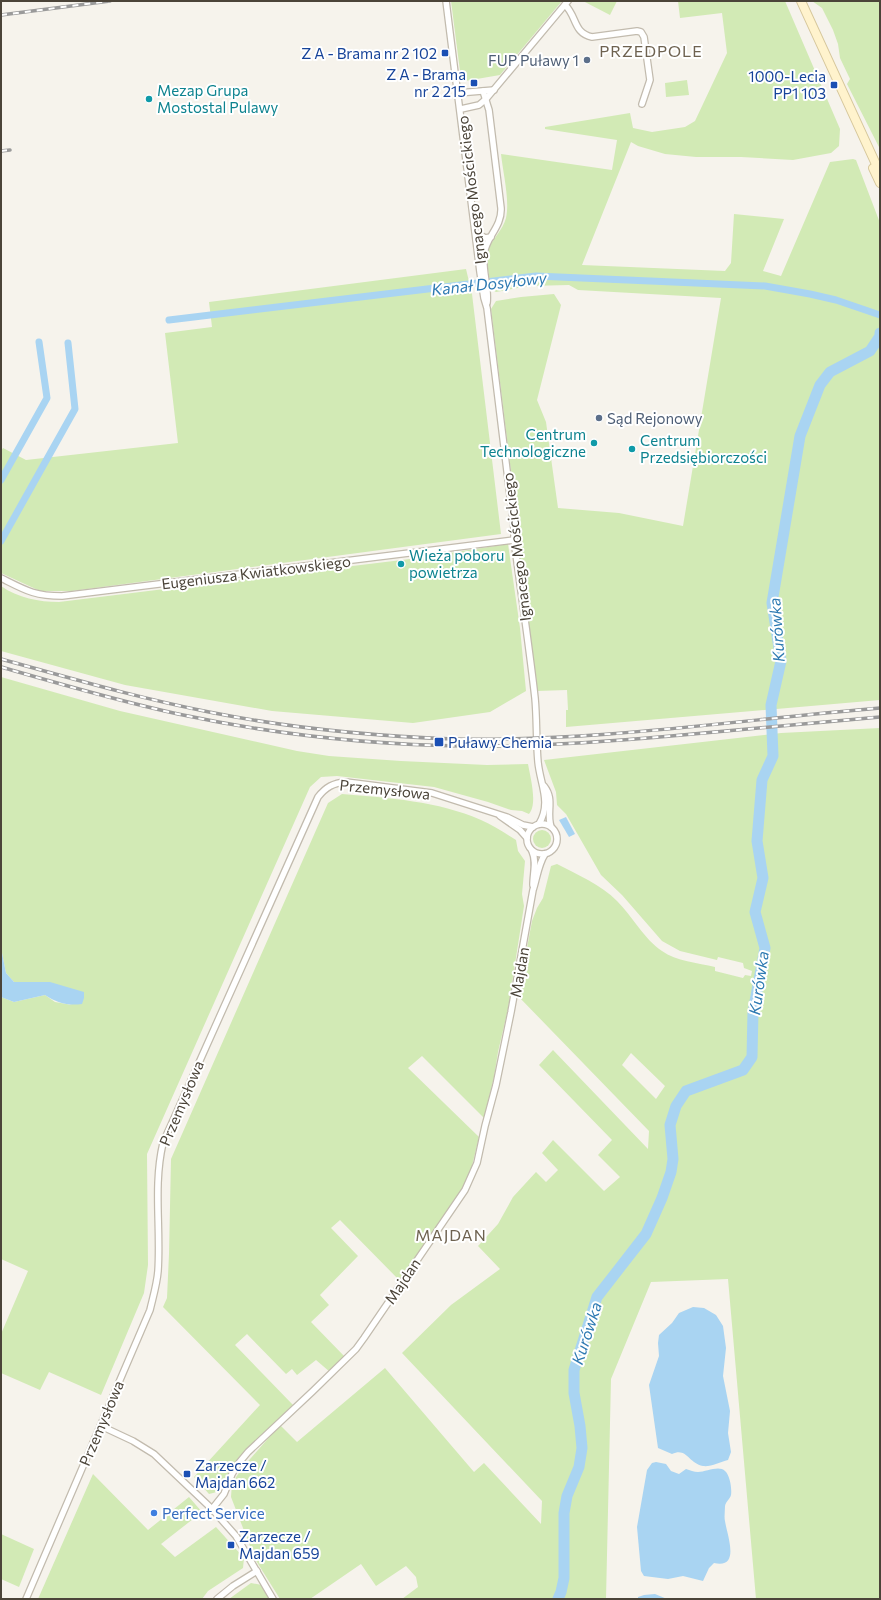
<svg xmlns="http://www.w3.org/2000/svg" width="881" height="1600" viewBox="0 0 881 1600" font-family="Commissioner,sans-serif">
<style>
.green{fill:#d2eab5;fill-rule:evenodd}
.water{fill:#a9d4f2}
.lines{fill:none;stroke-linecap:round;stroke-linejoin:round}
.canal{stroke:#a9d4f2;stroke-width:7}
.river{stroke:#a9d4f2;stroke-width:11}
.street-casing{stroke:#c2bbae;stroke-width:8}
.secondary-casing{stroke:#d6c79b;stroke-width:10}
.street{stroke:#fff;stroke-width:5.5}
.secondary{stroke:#fff3cd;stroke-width:8}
.rail-casing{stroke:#9a9a9a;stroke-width:3.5}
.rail{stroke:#fff;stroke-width:2;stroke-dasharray:6;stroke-linecap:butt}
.transit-dot{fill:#1a4fb4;stroke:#fff;stroke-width:1.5}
.service-dot{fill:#5c6f8a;stroke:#fff;stroke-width:1.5}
.culture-dot{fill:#0f9aa8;stroke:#fff;stroke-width:1.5}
.shop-dot{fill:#3f7fe0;stroke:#fff;stroke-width:1.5}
.labels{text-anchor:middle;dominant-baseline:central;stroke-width:4;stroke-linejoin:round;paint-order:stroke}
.transit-label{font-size:15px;fill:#164399;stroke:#fff;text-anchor:end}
.service-label{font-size:15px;fill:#4e5e75;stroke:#fff;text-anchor:end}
.culture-label{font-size:15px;fill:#0d838f;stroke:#fff;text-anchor:start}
.street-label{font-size:15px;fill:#4b4439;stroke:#fff}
.shop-label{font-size:15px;fill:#366cbe;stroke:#fff;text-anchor:start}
.neighbourhood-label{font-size:16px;letter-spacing:1px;fill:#6e6250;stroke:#fff}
.water-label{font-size:16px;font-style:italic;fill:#2e7ab2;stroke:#fff}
</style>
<rect width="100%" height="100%" fill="#f6f3ec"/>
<!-- green -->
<g class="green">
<path d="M451 1H562L500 75 465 81 460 71Z"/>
<path d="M583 1H617L610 15Z"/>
<path d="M678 1H785L840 129 839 146 831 153 793 160 741 157H696L665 154 638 146 631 142 582 265 725 271 731 263 734 214 784 219 763 271 781 276 830 162 853 159 856 160 880 223V700L566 727V710H568L567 690 537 691 536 674H533L519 553 518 529 491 309 496 301 521 297 554 294 561 305 537 400 546 422 558 508 619 513 683 526 721 298 578 290 569 285 529 286 496 292 491 289C490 280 485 258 488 250 492 239 503 230 506 218 510 200 503 173 501 154L612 170 617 140 545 129V127L630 113 633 128 652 132 685 127 695 121 727 53 722 13 680 18Z"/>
<path d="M812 1H880V149L847 84 850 79 840 58 838 44 833 30 822 8Z"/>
<path d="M687 80 689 95 666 97 665 83Z"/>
<path d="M466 269 472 294 501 534 72 591H40L1 573V451L3 448 26 460 178 443 165 333 212 327 209 302Z"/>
<path d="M508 544 520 628 526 691 490 712 413 723 272 711 125 685 1 651V586C18 598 39 602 59 602L410 559Z"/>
<path d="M1 677 120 711 297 751 329 756 401 761 487 765 528 764C530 776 538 804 529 814L522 811 511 810 488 802 434 787 337 776 321 777 310 787 147 1154 148 1265 144 1293 101 1395 49 1372 40 1390 1 1373V1334L28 1271 1 1259V997L14 1002 45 995 55 1002 72 1005 14 982 6 973 1 948Z"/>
<path d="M880 728V1599H756L728 1279 651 1282 611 1379 606 1599H402L418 1587 416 1577 406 1566 376 1586 361 1564 310 1599H280L255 1559 231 1497 232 1483 243 1467 280 1425 297 1442 385 1368 474 1472 484 1463 541 1524 542 1501 402 1353 451 1305 500 1269 478 1246 498 1224 513 1197 536 1172 546 1182 558 1170 542 1153 553 1140 604 1191 620 1177 598 1155 612 1140 539 1065 553 1050 648 1149 649 1131 518 996 532 921 537 908 543 898 551 866 557 864C576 874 602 885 617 901 632 916 645 940 662 951 676 961 698 963 715 967V971L743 978 745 975 751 976 752 971 744 968 743 963 718 957 717 960 680 951 662 941 622 895 601 875 566 814 557 805 556 792 544 760 781 733ZM631 1053 665 1086 656 1099 622 1065Z"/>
<path d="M342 794C389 798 438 801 481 820 493 825 505 833 516 840L518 851 525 861 522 894 524 906 508 1009 498 1052 494 1077 484 1118 422 1056 408 1068 479 1137 470 1174 463 1188 400 1281 340 1220 331 1228 358 1256 320 1295 329 1305 311 1322 345 1357 330 1372 316 1360 297 1375 292 1369 286 1374 247 1334 235 1345 294 1406 239 1457 217 1492 209 1494 194 1477 260 1405 163 1307 167 1298 169 1254 171 1159 328 803Z"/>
<circle cx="542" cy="839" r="9"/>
<path d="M93 1474 148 1530 189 1497 202 1512 161 1544 175 1557 216 1527 244 1558 243 1568 208 1591 202 1599H38Z"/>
<path d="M1 1534 34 1549 19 1587 1 1579Z"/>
<path d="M251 1583 262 1585 270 1599H229Z"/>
</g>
<!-- water -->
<g class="water">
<path d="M566 817 575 834 569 837 559 820Z"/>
<path d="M1 948 6 973 14 982H50L84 992V998L82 1004C68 1006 57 1003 45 995L14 1002 1 997Z"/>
<path d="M693 1307 704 1308 716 1315 723 1326 726 1348 723 1376 730 1411 728 1433 731 1452 728 1460C720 1462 711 1467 703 1466 688 1463 687 1447 672 1454L658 1448 649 1385 659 1356 658 1343 659 1335 672 1323 679 1313Z"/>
<path d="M656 1462 666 1464 671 1471 679 1474 686 1469C690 1470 694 1472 698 1472 706 1472 719 1465 725 1471 730 1475 732 1489 731 1495 730 1499 726 1501 725 1506 725 1511 724 1517 725 1521 727 1535 741 1569 714 1563L709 1568 703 1581 683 1576 668 1579 644 1576 641 1571 637 1527 647 1470 652 1463Z"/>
<path d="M655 1594 667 1599H638V1597L644 1595Z"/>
</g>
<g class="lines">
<!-- canal -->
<g class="canal">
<path d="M169 320 536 276 765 286 810 294 836 300 880 315"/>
<path d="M1 480 47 398 39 342"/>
<path d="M1 541 75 409 68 343"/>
</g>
<!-- river -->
<path class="river" d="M558 1599 561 1592 564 1578V1513L567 1496 579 1467 582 1448 580 1426 574 1393V1370L597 1297 646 1234 662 1198 671 1172 673 1159 670 1125 676 1106 686 1091 743 1070 752 1057 753 1012 765 948 755 912 763 878 757 841 762 780 773 756 771 705 781 661 772 603 800 436 820 385 830 372 870 351 880 336V333"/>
<defs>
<g id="street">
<path d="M446 1 480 272 484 298 487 308 514 528V540C521 592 529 645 535 698 537 719 536 740 538 762 540 784 552 802 539 824"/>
<path d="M565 5C577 16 573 33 592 37L637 31 641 32 644 37 650 80 642 104"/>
<path d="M483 91 489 110 501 208C502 227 486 237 484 254 482 270 489 287 487 303"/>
<path d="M458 93 494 90"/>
<path d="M461 109 479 105 486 99 568 1"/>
<path d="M476 232 485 238 491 237"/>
<path d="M1 578C25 590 34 596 62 596L514 540"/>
<path d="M544 786C555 800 546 811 551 827"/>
<path d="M500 816 520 830 527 838"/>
<circle cx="542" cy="839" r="15"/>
<path d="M532 851C537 862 533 873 533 885"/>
<path d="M101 1426 133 1441 154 1454 212 1509 236 1536 273 1599"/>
<path d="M212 1509 224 1494 232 1474 238 1464 248 1452 313 1391 356 1349 364 1338 465 1190 477 1163 485 1126 496 1085 511 1012 533 890C537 878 538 865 545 854"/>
<path d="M26 1599 150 1310C153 1297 157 1284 158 1271 161 1227 153 1186 163 1143L318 797C326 787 333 783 346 782L432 793 507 817 523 825 533 827"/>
<path d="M217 1599 233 1586 257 1571"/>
</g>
<g id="secondary">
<path d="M801 1 880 173"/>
<path d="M873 168 880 183"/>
</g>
</defs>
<!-- street casing -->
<use href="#street" class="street-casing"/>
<!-- secondary casing -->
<use href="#secondary" class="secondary-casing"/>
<!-- street -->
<use href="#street" class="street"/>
<!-- secondary -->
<use href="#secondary" class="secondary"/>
<defs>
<g id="rail">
<path d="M1 15 110 1"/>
<path d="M1 151 10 150"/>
<path d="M1 659C70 678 138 698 209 712 289 728 371 736 453 739 596 742 738 720 880 708"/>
<path d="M1 667C60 684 118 701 178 714 272 734 369 745 466 746 534 747 603 742 671 736 741 730 810 723 880 717"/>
</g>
</defs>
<!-- rail casing -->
<use href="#rail" class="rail-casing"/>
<!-- rail -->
<use href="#rail" class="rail"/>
</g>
<!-- markers -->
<g class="transit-dot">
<rect x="441" y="49" width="8" height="8" rx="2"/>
<rect x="470" y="79" width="8" height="8" rx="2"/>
<rect x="830" y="81" width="8" height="8" rx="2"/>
<rect x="434" y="737" width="10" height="10" rx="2"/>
<rect x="183" y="1470" width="8" height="8" rx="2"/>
<rect x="227" y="1541" width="8" height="8" rx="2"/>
</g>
<g class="service-dot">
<circle cx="587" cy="60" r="4"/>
<circle cx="599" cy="418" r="4"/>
</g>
<g class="culture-dot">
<circle cx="149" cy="99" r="4"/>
<circle cx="594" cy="443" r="4"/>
<circle cx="632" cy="449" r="4"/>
<circle cx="401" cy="564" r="4"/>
</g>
<circle class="shop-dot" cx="154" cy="1513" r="4"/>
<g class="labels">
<!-- transit labels -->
<g class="transit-label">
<text x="437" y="53">Z A - Brama nr 2 102</text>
<text x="466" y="74">Z A - Brama<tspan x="466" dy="17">nr 2 215</tspan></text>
<text x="826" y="76">1000-Lecia<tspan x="826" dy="17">PP1 103</tspan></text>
<text x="448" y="742" text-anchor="start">Puławy Chemia</text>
<text x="195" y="1465" text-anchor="start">Zarzecze /<tspan x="195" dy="17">Majdan 662</tspan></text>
<text x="239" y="1536" text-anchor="start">Zarzecze /<tspan x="239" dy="17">Majdan 659</tspan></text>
</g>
<!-- service labels -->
<g class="service-label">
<text x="579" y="60">FUP Puławy 1</text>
<text x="607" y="418" text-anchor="start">Sąd Rejonowy</text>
</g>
<!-- culture labels -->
<g class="culture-label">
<text x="157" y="90">Mezap Grupa<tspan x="157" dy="17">Mostostal Pulawy</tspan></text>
<text x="586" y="434" text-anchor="end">Centrum<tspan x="586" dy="17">Technologiczne</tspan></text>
<text x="640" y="440">Centrum<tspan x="640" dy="17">Przedsiębiorczości</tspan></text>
<text x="409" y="555">Wieża poboru<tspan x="409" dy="17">powietrza</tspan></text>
</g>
<!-- street labels -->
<g class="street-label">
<text transform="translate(471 190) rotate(-97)">Ignacego Mościckiego</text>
<text transform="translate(516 547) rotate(-97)">Ignacego Mościckiego</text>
<text transform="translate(256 572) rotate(-7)">Eugeniusza Kwiatkowskiego</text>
<text transform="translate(385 789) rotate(6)">Przemysłowa</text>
<text transform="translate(519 972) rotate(-80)">Majdan</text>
<text transform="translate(181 1103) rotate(-67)">Przemysłowa</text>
<text transform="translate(402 1281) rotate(-56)">Majdan</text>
<text transform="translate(101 1423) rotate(-67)">Przemysłowa</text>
</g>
<!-- shop labels -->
<g class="shop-label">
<text x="162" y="1513">Perfect Service</text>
</g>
<!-- neighbourhood labels -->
<g class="neighbourhood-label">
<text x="651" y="50">PRZEDPOLE</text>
<text x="451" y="1234">MAJDAN</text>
</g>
<!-- water labels -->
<g class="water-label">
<text transform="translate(489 283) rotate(-6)">Kanał Dosyłowy</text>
<text transform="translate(776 630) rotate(-94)">Kurówka</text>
<text transform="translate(758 983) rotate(-82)">Kurówka</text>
<text transform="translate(586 1333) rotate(-72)">Kurówka</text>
</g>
</g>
<!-- border -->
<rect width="881" height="1600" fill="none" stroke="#4b4439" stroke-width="4"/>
</svg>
